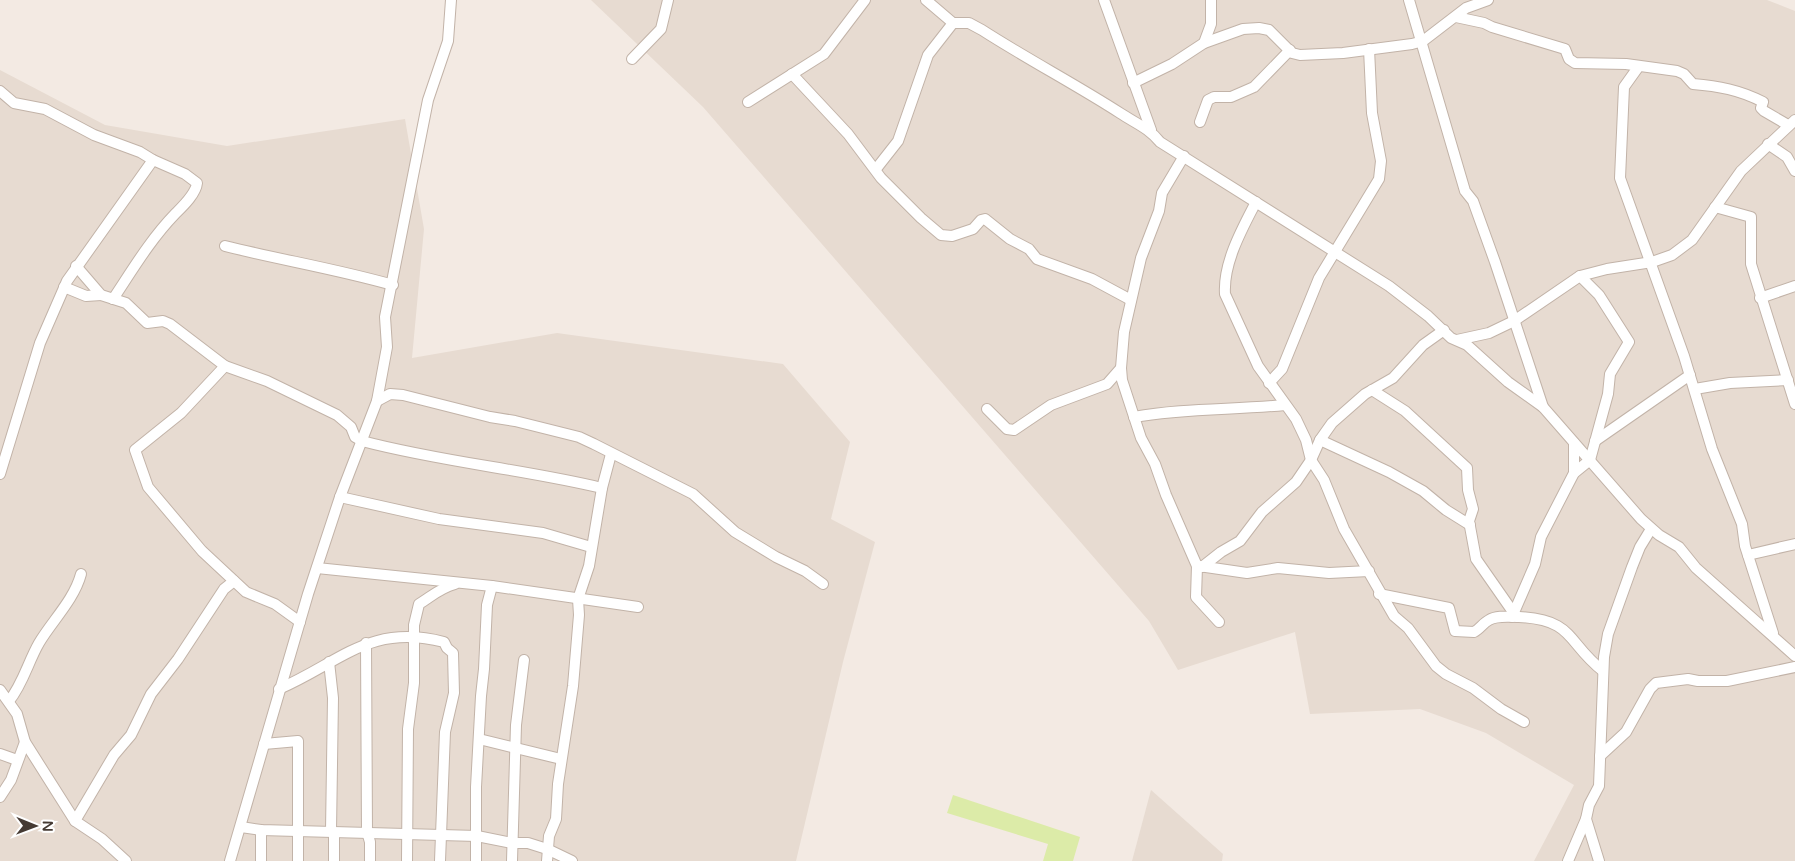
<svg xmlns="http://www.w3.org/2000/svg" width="1795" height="861" viewBox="0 0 1795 861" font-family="'Varela Round',sans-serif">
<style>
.residential{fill:#e7dbd1}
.green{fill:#dceba8}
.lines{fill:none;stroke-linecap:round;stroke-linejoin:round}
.minor-casing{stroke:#c2b3a8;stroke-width:12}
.minor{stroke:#fff;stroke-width:10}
</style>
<rect width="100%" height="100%" fill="#f3eae3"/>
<!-- residential -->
<g class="residential">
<path d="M591 0H1767L1795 11V861H1534L1574 785 1486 733 1420 709 1310 714 1295 632 1178 670 1149 621 703 107Z"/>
<path d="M0 70 105 125 227 146 405 119 424 229 412 358 557 333 783 364 850 442 831 519 875 542 843 662 796 861H0Z"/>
<path d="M1151 790 1223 854 1222 861H1132Z"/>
</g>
<!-- green -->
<path class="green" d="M953 795 1080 837 1073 861H1043L1048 844 947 813Z"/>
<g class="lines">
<defs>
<g id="minor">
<path d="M926 0 953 23H969L982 30C1027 59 1075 84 1120 113 1135 123 1149 128 1160 142L1389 286 1428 316 1451 338 1467 345 1508 382 1543 407 1641 519 1659 535 1679 547 1696 568 1795 656"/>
<path d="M1104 0 1151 130"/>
<path d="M1409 0 1465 191 1473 201 1495 262 1543 407"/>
<path d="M1456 17 1484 23 1492 27 1565 49 1569 59 1575 63 1626 64 1677 71 1684 74 1693 84C1718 86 1740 90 1763 102L1761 108 1764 111 1788 125"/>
<path d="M1204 43 1211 24V0"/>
<path d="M632 59 661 29 668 0"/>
<path d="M1639 66 1624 87 1620 178 1684 356 1712 449 1742 524 1745 546 1773 633"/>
<path d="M792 74 848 134 881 178 921 218 941 235 952 236 973 229 981 220 985 219 1010 239 1029 249 1037 259 1092 279 1131 300"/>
<path d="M1133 83 1172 64 1204 43 1243 29 1259 28 1269 30 1292 53 1300 55 1343 53 1412 44 1423 41 1466 8 1488 0"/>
<path d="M0 91 14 103 45 109 94 135 140 152 153 160 185 174 197 183C196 194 182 207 175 214 150 240 133 269 113 299"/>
<path d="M748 102 824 54 865 0"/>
<path d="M1200 122 1208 100 1214 97H1231L1254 87 1290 50"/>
<path d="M1768 144 1787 157 1795 171"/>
<path d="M1184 156 1162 193 1159 211 1141 258 1124 332 1121 368 1122 380 1141 438 1155 464 1166 495 1197 566 1196 597 1219 622"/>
<path d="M876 169 898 141 928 55 953 23"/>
<path d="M1256 202C1242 229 1223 263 1225 294L1258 366 1296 419 1306 440 1311 460 1324 480 1344 529 1394 616 1408 628 1436 666 1446 674 1473 688 1501 709 1524 722"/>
<path d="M1715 207 1751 217V264L1795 404"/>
<path d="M225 246C281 260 337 269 393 285"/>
<path d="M76 266 101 295 126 303 147 323 163 321 170 324 225 366 267 381 337 415 351 427 355 437 362 441C441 462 523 469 602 488"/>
<path d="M64 287 86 296 101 295"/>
<path d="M1760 298 1795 286"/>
<path d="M1457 340 1489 333 1514 321 1580 276 1607 269 1652 262 1672 255 1692 240 1741 171 1795 120"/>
<path d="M225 366 181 413 135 450 148 487 202 551 246 592 275 604 300 622"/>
<path d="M1269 383 1282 369 1319 278 1379 179 1381 161 1372 113 1369 49"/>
<path d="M1695 389 1730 383 1788 380"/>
<path d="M1372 390 1405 411 1467 468 1468 490 1473 509 1469 521 1476 559 1513 612"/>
<path d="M377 401 390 394 403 395 490 417 515 421 579 437 594 444 693 494 735 532 776 557 805 571 823 584"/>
<path d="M987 409 1007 429 1014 430 1051 405 1107 384 1121 368"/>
<path d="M1134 417C1184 408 1234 410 1285 405"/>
<path d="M1320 440 1389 472 1423 491 1446 510 1470 525"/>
<path d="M1595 441 1690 375"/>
<path d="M1574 443V473"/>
<path d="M0 474 40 343 67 281 153 160"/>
<path d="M340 497 439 519 543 533 591 547"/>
<path d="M1748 555 1795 544"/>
<path d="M1199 566 1247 573 1278 568 1329 573 1369 571"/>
<path d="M1202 567 1221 552 1240 541 1262 512 1296 482 1311 460 1320 440 1332 423 1365 394 1393 378 1423 345 1444 330"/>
<path d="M317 568 492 586 638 607"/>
<path d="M1379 594 1449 608 1455 631 1474 632C1480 629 1483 623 1489 620 1497 615 1510 617 1519 617 1575 620 1566 642 1603 671"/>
<path d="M1512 617 1535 564 1541 537 1574 473 1590 460 1608 394 1610 374 1629 342 1599 295 1580 276"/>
<path d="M366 643 367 832 370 842V861"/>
<path d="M329 662 333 698 331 831 334 834V861"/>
<path d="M279 689C341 662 370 623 444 642L447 648 453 653 454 693 445 732 440 861"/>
<path d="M0 690 17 714 25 742 75 821 102 839 126 861"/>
<path d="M9 701C23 684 28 662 39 643 52 621 74 600 81 574"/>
<path d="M479 739 561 759"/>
<path d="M264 744 298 741V861"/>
<path d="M0 754 17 760"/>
<path d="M1600 756 1626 732 1650 689 1656 683 1688 679 1698 681H1727L1795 667"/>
<path d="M0 797 11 780 25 742"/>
<path d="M75 821 114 755 131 735 151 694 178 659 224 589 234 581"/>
<path d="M241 827 261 830 477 836 512 843H528L547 849 572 861"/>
<path d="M261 830V861"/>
<path d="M230 861 308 594 340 497 377 401 387 347 385 317 428 100 448 41 451 0"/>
<path d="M407 861 408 729 414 683V625L419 604C432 596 440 588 455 584"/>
<path d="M476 861V787L481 696 484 669 487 605 492 586"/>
<path d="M512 861 516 725 524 660"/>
<path d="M547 861 549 836 556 819 558 784 573 686 579 615 578 599 589 566 602 488 611 454"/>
<path d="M1568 861 1586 819"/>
<path d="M1599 861 1586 819 1589 805 1599 786 1604 657 1608 634 1632 567 1640 547 1651 529"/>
</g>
</defs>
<!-- minor casing -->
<use href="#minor" class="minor-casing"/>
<!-- minor -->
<use href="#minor" class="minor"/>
</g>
<!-- north arrow -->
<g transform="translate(35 826) rotate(91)" stroke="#ffffff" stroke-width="4" paint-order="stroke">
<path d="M0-4L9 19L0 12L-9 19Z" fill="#453a33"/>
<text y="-8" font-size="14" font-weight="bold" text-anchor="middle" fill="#453a33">N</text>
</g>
</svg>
